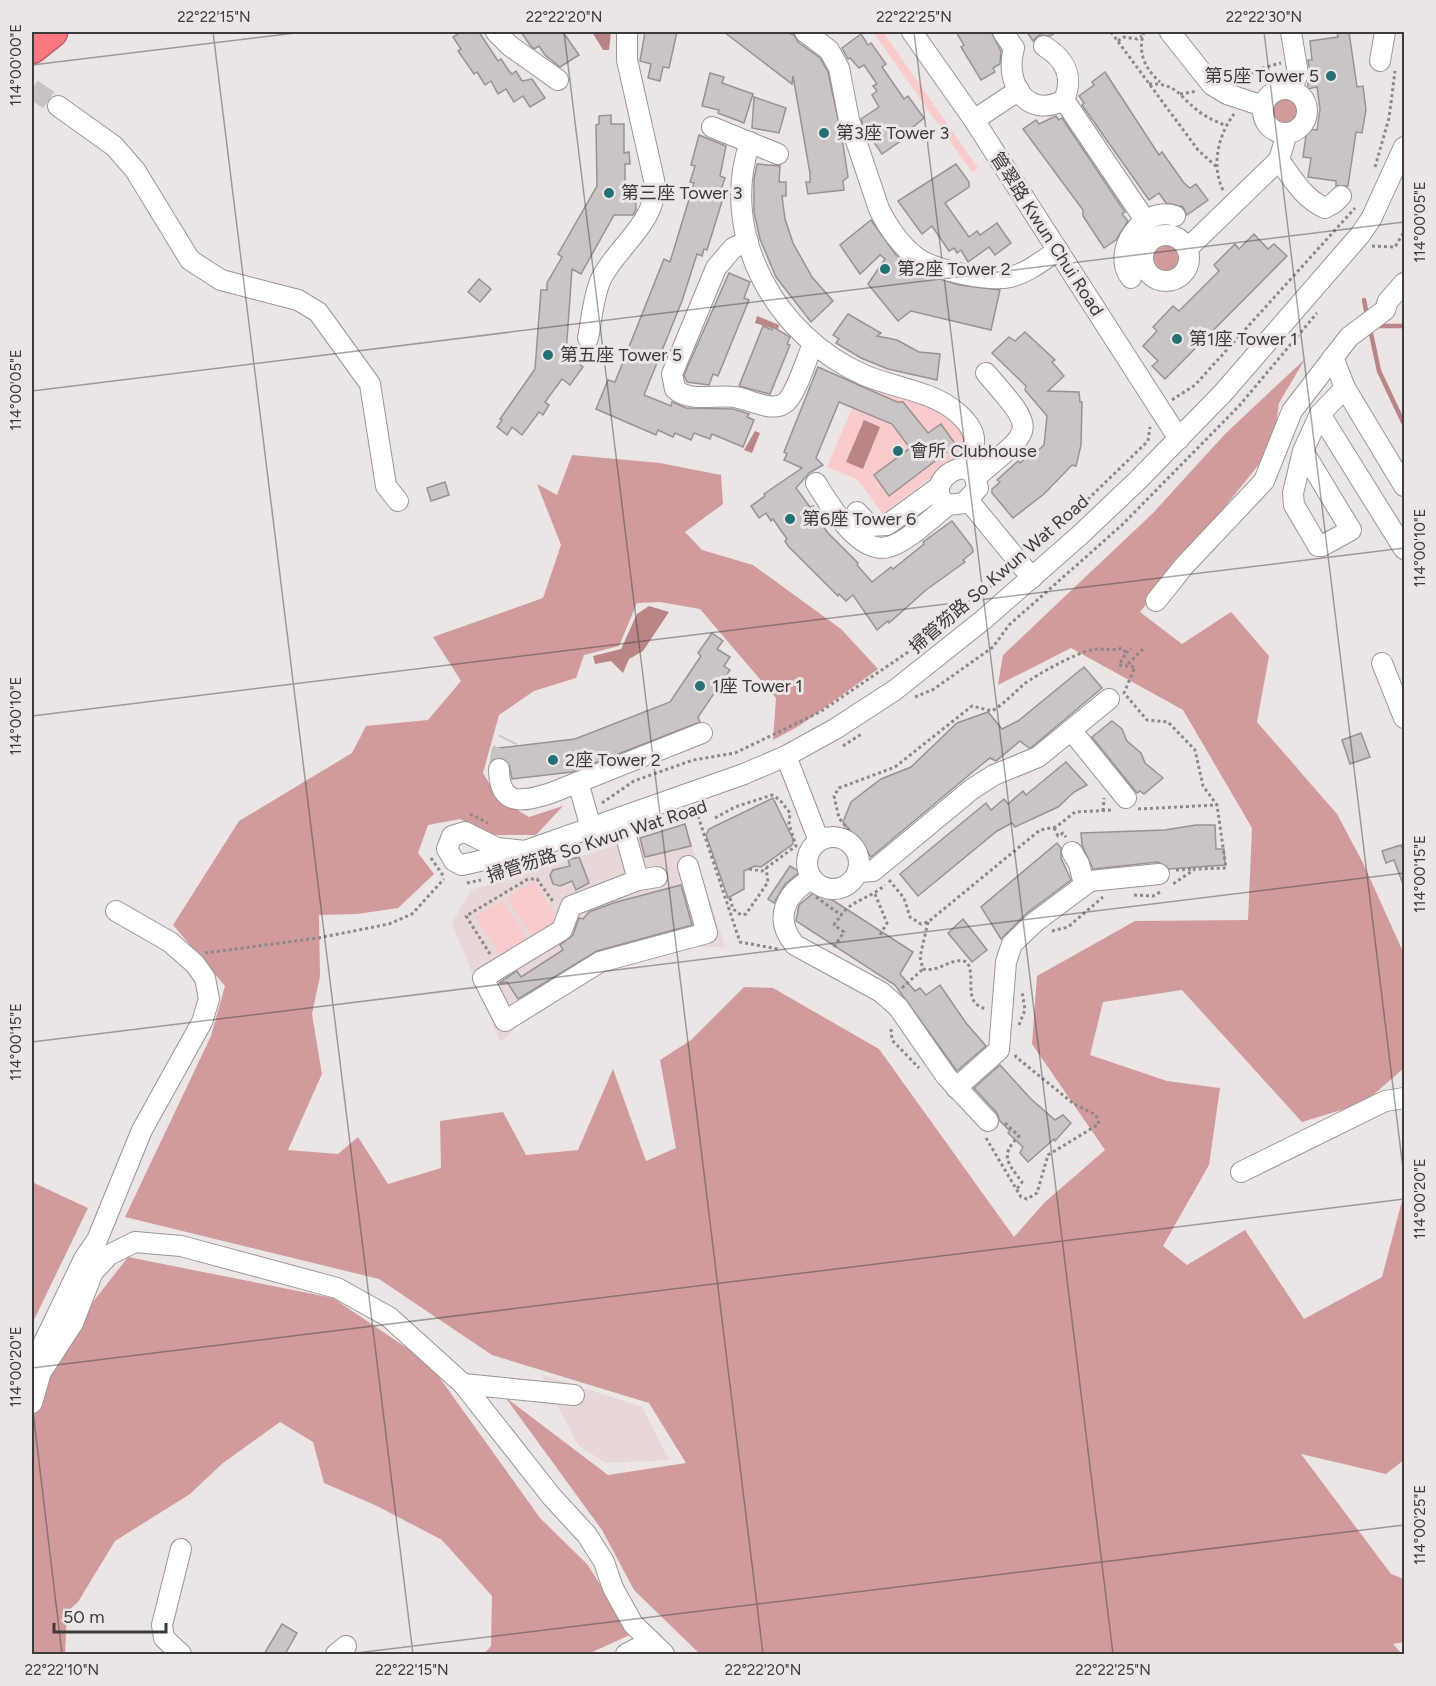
<svg xmlns="http://www.w3.org/2000/svg" width="1436" height="1686" viewBox="0 0 1436 1686" font-family="Figtree,'Noto Sans TC',sans-serif">
<style>
.built{fill:#e7d7d7}
.green{fill:#f9cbcc}
.forest{fill:#d19b9d}
.water{fill:#b98586}
.lines{fill:none;stroke-linecap:round;stroke-linejoin:round}
.stream{stroke:#b98586;stroke-width:4.5}
.building{fill:#cbc4c4;stroke:#999292;stroke-width:1.5}
.minor-tunnel{stroke:#c9c3c3;stroke-width:20;stroke-dasharray:20 10;stroke-linecap:butt}
.minor-casing{stroke:#9c9595;stroke-width:22}
.highway-casing{stroke:#ba6269;stroke-width:33}
.path{stroke:#8d8888;stroke-width:3;stroke-dasharray:3 3;stroke-linecap:butt}
.minor{stroke:#fff;stroke-width:20}
.highway{stroke:#fd7782;stroke-width:30}
.ticks{fill:none;stroke:#3d3a3a;stroke-width:1.5;stroke-opacity:0.45}
.poi-dot{fill:#257072;stroke:#ece5e5;stroke-width:2}
.labels{text-anchor:middle;dominant-baseline:central;stroke-width:6;stroke-linejoin:round;paint-order:stroke}
.poi-label{font-size:18px;fill:#3d3a3a;stroke:#ece5e5;text-anchor:start}
.street-label{font-size:18px;fill:#3d3a3a;stroke:#ece5e5}
.neatline{fill:none;stroke:#3d3a3a;stroke-width:2}
.ticks-label{font-size:15px;text-anchor:middle;fill:#3d3a3a}
</style>
<rect width="100%" height="100%" fill="#ece5e5"/>
<!-- built -->
<g class="built">
<path d="M685 824 725 947H665L607 965 550 998 500 1042 452 923 471 890Z"/>
<path d="M541 1374 642 1407 669 1460 606 1463 578 1445Z"/>
</g>
<!-- green -->
<g class="green">
<path d="M873 32H883L978 168 972 172Z"/>
<path d="M862 385C888 394 982 415 961 455L883 514 857 479 827 467Z"/>
<path d="M534 881 562 925 535 942 507 898Z"/>
<path d="M502 900 531 944 504 961 475 917Z"/>
</g>
<!-- forest -->
<g class="forest">
<circle cx="1285" cy="110" r="18"/>
<circle cx="1165" cy="258" r="19"/>
<path d="M1305 359 1279 403 1273 447 1140 612 1182 644 1231 612 1269 656 1257 722 1337 814 1363 863 1404 954V1068L1364 1103 1302 1122 1182 990 1103 1002 1090 1055 1167 1081 1220 1088 1209 1165 1163 1246 1187 1265 1245 1230 1304 1319 1382 1277 1404 1193V1460L1386 1474 1301 1454 1391 1574 1404 1579V1642L1393 1644 1402 1654H700L634 1590 602 1530 505 1397 608 1475 686 1463 649 1403 492 1355 379 1279 125 1217 211 1036 225 986 173 925 239 821 352 753 366 726 428 720 461 681 433 637 543 598 561 545 537 484 557 495 572 455 660 463 721 475 723 504 685 532 702 550 753 565 841 629 878 669 799 726 773 740 776 698 700 609 660 602 637 603 619 646 584 655 576 678 534 691 499 715 483 773 498 798 529 817 563 806 536 835H493L460 819 428 825 418 853 434 874 398 908 357 914 319 915 320 976 312 1014 322 1074 288 1150 338 1154 358 1137 388 1184 441 1168 440 1121 503 1112 526 1155 578 1150 613 1069 646 1161 676 1148 660 1060 691 1040 744 987 773 988 879 1049 1014 1237 1045 1202 1105 1150 1032 1044 1037 976 1135 921 1248 920 1252 828 1183 710 1071 648 998 685 1003 655 1153 513 1226 433Z"/>
<path d="M32 1182 88 1208 32 1324Z"/>
<path d="M128 1257 333 1298 429 1363 540 1518 587 1564 632 1634 588 1654H484L491 1646 492 1596 442 1540 377 1506 324 1483 313 1442 280 1422 223 1463 190 1494 115 1541 78 1602 67 1612 65 1654H32V1406L89 1307Z"/>
</g>
<!-- water -->
<g class="water">
<path d="M592 32H611L609 50H603Z"/>
<path d="M757 316 779 325 778 330 755 323Z"/>
<path d="M864 420 880 427 863 469 846 462Z"/>
<path d="M755 431 760 433 752 453 744 450Z"/>
<path d="M649 606 669 612 643 651 629 659 623 673 611 661 595 664 593 656 621 649 637 614Z"/>
</g>
<g class="lines">
<!-- stream -->
<g class="stream">
<path d="M1364 300 1367 315"/>
<path d="M1374 326H1404"/>
<path d="M1370 329 1379 371 1404 424"/>
</g>
</g>
<!-- building -->
<g class="building">
<path d="M461 32H479L498 61 501 59 509 71 512 74 516 71 522 81 532 79 545 98 530 107 523 96 514 102 506 89 498 94 491 81 485 85 477 72 474 74 458 51 461 49 453 37Z"/>
<path d="M521 32H563L579 55 560 67 545 55 539 46 534 49 530 45Z"/>
<path d="M645 32H677L669 68 663 67 660 81 648 78 651 64 640 61Z"/>
<path d="M724 32H785L794 35 798 42 820 58 828 72 842 138 848 177 843 181 844 190 808 194 806 182H810V173L793 76 792 84Z"/>
<path d="M956 32H991L1001 51 1000 64 993 68 995 72 981 80 961 47 964 45Z"/>
<path d="M1027 32H1057L1050 36 1039 35 1033 41Z"/>
<path d="M1337 32H1349L1357 87 1363 86 1366 110 1362 133 1356 132 1348 186H1336V181L1308 177 1311 158 1303 157 1307 129 1317 130 1320 109 1317 87 1307 89 1310 73 1308 60H1312L1310 41 1338 37Z"/>
<path d="M861 34 868 45 871 43 886 64 882 67 904 99 908 96 924 118 903 135 905 138 882 154 864 128 861 119 879 107 872 95 877 91 873 86 877 84 864 65 859 68 850 58 848 59 842 48Z"/>
<path d="M1105 72 1159 155 1162 152 1184 183 1190 188 1196 184 1208 200 1187 215 1183 207 1166 203 1159 193 1149 200 1082 105 1084 103 1079 96 1094 85 1092 82Z"/>
<path d="M710 73 724 77 722 83 753 94 744 123 718 113 719 110 702 106Z"/>
<path d="M754 97 786 108 779 133 752 128Z"/>
<path d="M611 115V124H624V153L629 152 630 164H625V193H635L636 210 633 215H614L581 274 572 269 566 354 583 367 570 385 562 379 545 402 549 405 543 415 539 412 522 435 512 427 507 435 497 427 502 420 500 419 535 369 541 290H547V283L562 257 558 254 597 186 596 125 599 124V116Z"/>
<path d="M1056 116 1059 120 1062 118 1125 212 1122 214 1128 221 1116 240 1104 248 1083 216V210L1023 129 1036 120 1039 124Z"/>
<path d="M699 135 726 146 720 176 725 178 720 193 724 195 707 250 704 249 702 256 697 254 682 301 644 395 671 406 672 402 686 408 733 409 749 414 747 417 754 420 743 447 712 434 710 439 694 433 691 440 675 433 673 437 658 430 656 435 596 409 608 380 615 382 664 259 670 262 694 183 690 182 695 166 691 165Z"/>
<path d="M757 164 780 166 779 182H786V196H782L785 219 793 243 812 277 833 301 811 322 776 277 760 239 754 212V179Z"/>
<path d="M956 164 969 182V187L945 203 969 237 977 231 980 235 997 223 1011 243 995 255 989 247 968 262 961 250 957 253 954 248 949 251 932 226 922 234 898 201Z"/>
<path d="M871 220 896 255 918 272 959 285 1000 290 991 330 911 311 898 321 868 284 885 259 880 255 860 274 840 245Z"/>
<path d="M1254 234 1268 249 1274 244 1287 256 1165 379 1152 366 1158 361 1143 346 1157 331 1153 327 1173 306 1179 311 1219 271 1214 265 1235 244 1239 249Z"/>
<path d="M729 273 750 282 744 298 749 300 718 376 713 374 709 385 687 382 684 375Z"/>
<path d="M479 279 491 289 480 302 468 292Z"/>
<path d="M848 314 881 333 877 336 897 340 919 352 940 354 937 380 888 369 861 358 836 343 839 339 833 335Z"/>
<path d="M763 326 772 330 773 327 790 337 787 344 790 345 770 394 739 386Z"/>
<path d="M1025 332 1055 360 1052 362 1064 376 1048 391 1079 392 1080 402H1082L1081 445 1076 466 1072 465 1044 494 1013 518 992 493V489L1000 482 997 480 1018 461 1020 463 1029 455 1031 457 1044 445 1047 416 1025 390 1026 386 992 353 1009 337 1015 341Z"/>
<path d="M818 367 897 402H903L928 433 941 424 956 445 889 496 874 475 910 448 892 424 839 402 816 458 823 465 809 473 796 488 810 507 813 506 818 513 822 520 820 522 828 533 858 563 857 565 872 582 891 567 893 569 924 544 923 542 952 521 972 547 973 552 963 560 965 562 926 590 889 623 888 621 877 630 853 595 846 601 839 594 838 596 788 546 785 541 787 539 773 519 771 521 766 513 759 518 751 506 765 496 764 494 802 468 784 460 787 454 784 452Z"/>
<path d="M445 482 449 495 431 501 427 488Z"/>
<path d="M712 633 723 641 717 649 730 657 724 666 730 670 698 717 700 722 572 772 512 779 509 763 500 757 499 748 575 739 670 702 701 656 698 653Z"/>
<path d="M1084 667 1102 688 1032 747 1029 748 1020 741 996 761 990 758 981 765 871 857 843 822 851 802 881 779 911 767 957 723 988 712 1002 729 1018 721Z"/>
<path d="M1112 721 1122 729 1127 741 1141 753 1145 763 1163 778 1144 794 1140 791 1137 793 1092 737Z"/>
<path d="M1361 733 1370 757 1350 764 1342 740Z"/>
<path d="M1066 762 1087 785 1074 792 1058 807 1015 827 1012 823 997 831 918 896 900 874 986 803 991 810 1004 799 1008 804 1023 791 1026 795Z"/>
<path d="M773 798 793 839V844L761 867 755 866 744 871V889L728 898 706 835 709 829Z"/>
<path d="M685 824 691 846 645 857 640 838Z"/>
<path d="M1196 825H1215L1216 849H1224L1225 865 1169 869 1158 862 1093 869 1082 845 1081 833 1165 830Z"/>
<path d="M1057 843 1061 848V858L1071 880 1027 913 1001 939 981 907Z"/>
<path d="M1401 845 1404 853 1403 884 1394 860 1386 863 1382 851Z"/>
<path d="M579 857 589 883 576 890 572 881 560 886 553 884 550 875 553 870 570 866 568 860Z"/>
<path d="M790 866 800 872 785 884 774 903 768 899Z"/>
<path d="M681 885 692 925 597 951 518 999 507 982 499 983 517 971 521 977 563 950 560 945 573 935 579 918 583 919 589 912 613 903Z"/>
<path d="M817 890 913 952 900 974 915 991 920 988 926 995 940 985 966 1023 986 1046 957 1071 895 985 796 921 799 905Z"/>
<path d="M963 919 987 950 972 962 948 933Z"/>
<path d="M1000 1065 1031 1099 1055 1120 1063 1115 1071 1123 1055 1141 1054 1139 1028 1162 1020 1153 1023 1147 1008 1133 1010 1131 1000 1121 997 1113 974 1088Z"/>
<path d="M282 1624 297 1633 285 1654H264Z"/>
</g>
<g class="lines">
<!-- minor-tunnel -->
<g class="minor-tunnel">
<path d="M32 89 58 106"/>
<path d="M499 769 501 753 508 739"/>
</g>
<defs>
<g id="minor">
<path d="M496 32 510 46 558 80"/>
<path d="M805 32 829 50 839 68 849 120 879 209C887 226 901 246 916 257 933 270 989 282 1010 277 1028 273 1043 260 1058 250"/>
<path d="M912 32 974 120 1179 439"/>
<path d="M1003 32 1014 48C1004 82 1026 120 1064 100 1074 76 1065 59 1044 46"/>
<path d="M1170 32 1212 85 1227 94 1263 106"/>
<path d="M1380 61 1385 32"/>
<circle cx="1285" cy="111" r="22"/>
<path d="M1291 89 1298 74 1291 32"/>
<path d="M1064 100 1145 220"/>
<path d="M58 106 114 146 135 170 190 260 221 280 298 300 318 312 370 384 386 486 398 501"/>
<path d="M974 120 1019 90"/>
<path d="M712 127 778 154"/>
<path d="M750 142C718 236 777 337 864 375 892 387 930 391 954 410 978 429 979 443 965 469"/>
<path d="M1279 160C1292 178 1304 199 1325 208L1334 203 1341 196"/>
<circle cx="1166" cy="258" r="23"/>
<path d="M748 241 733 248 716 268 672 374 675 389C690 403 717 394 735 397 749 399 772 413 785 403 796 395 807 357 813 344"/>
<path d="M1187 249 1279 160 1287 133"/>
<path d="M1131 278C1110 252 1143 205 1175 216"/>
<path d="M588 338C592 318 593 297 601 279 617 246 660 220 654 180L627 60V32"/>
<path d="M1333 357 1345 388 1404 486"/>
<path d="M1320 414 1404 549"/>
<path d="M1303 451 1351 530 1322 546H1318L1294 505 1293 493 1303 451 1320 414 1345 388"/>
<path d="M962 468 973 472 978 488 964 503 948 505 940 498C935 482 948 471 962 468Z"/>
<path d="M976 477C1035 427 1038 433 986 373"/>
<path d="M816 483C829 504 859 555 888 547 906 543 933 517 948 505"/>
<path d="M968 500 1032 578"/>
<path d="M857 512 870 526 887 525 939 487"/>
<path d="M1156 601 1184 566 1264 481 1292 411 1349 337 1385 310 1388 301 1404 283"/>
<path d="M1382 663 1404 718"/>
<path d="M1071 730 1126 798"/>
<path d="M786 756 819 841"/>
<path d="M499 769C499 807 523 802 551 793L702 733"/>
<path d="M578 782 591 828"/>
<path d="M621 818 638 880 657 877"/>
<circle cx="833" cy="863" r="26"/>
<path d="M525 851 497 848 465 832 452 836 447 849 454 861 462 865 525 851 744 774 786 756 835 729 895 690 983 620 1079 536 1138 480 1223 393 1360 235 1371 219 1404 147"/>
<path d="M1072 852 1079 864 1084 884"/>
<path d="M858 872 873 871 972 789 994 775 1038 757 1109 699"/>
<path d="M812 879C785 893 773 919 795 945L881 992 898 1007 946 1076 988 1121"/>
<path d="M638 880 571 906 562 930 483 978 505 1021 600 962 707 933 688 866"/>
<path d="M956 1088 999 1050 1006 962 1012 944 1035 922 1090 881 1159 874"/>
<path d="M1241 1172 1385 1101 1404 1098"/>
<path d="M32 1367 84 1259 97 1240 142 1130 202 1022 209 999 205 978 195 964 170 942 116 911"/>
<path d="M463 1384 574 1395"/>
<path d="M32 1403 41 1372 73 1323 93 1272 109 1255 135 1242 181 1246 337 1288 389 1317 463 1384 552 1497 587 1535 604 1562 613 1588 633 1624 664 1654"/>
<path d="M181 1549 162 1625 164 1638 181 1654"/>
<path d="M336 1654 346 1646"/>
<path d="M626 1654 651 1641"/>
</g>
<path id="highway" d="M32 48 52 32"/>
</defs>
<!-- minor casing -->
<use href="#minor" class="minor-casing"/>
<!-- highway casing -->
<use href="#highway" class="highway-casing"/>
<!-- path -->
<g class="path">
<path d="M1111 32 1198 150 1218 168"/>
<path d="M1144 32C1137 52 1145 69 1160 82"/>
<path d="M1069 33V32"/>
<path d="M1118 41 1124 37 1137 39 1142 36"/>
<path d="M1243 82 1255 70 1281 63"/>
<path d="M1149 84C1176 83 1178 95 1197 110 1205 117 1216 121 1226 126"/>
<path d="M1180 94 1197 91"/>
<path d="M1375 167 1389 118 1395 71"/>
<path d="M1223 190C1211 166 1218 135 1234 114"/>
<path d="M1372 246 1395 247 1404 232"/>
<path d="M1172 400 1195 385 1355 208"/>
<path d="M1028 549 1054 532 1148 441 1150 427"/>
<path d="M1126 653 1131 648"/>
<path d="M1128 664 1144 648"/>
<path d="M915 697 934 689 993 647 1009 625 1122 525 1239 406 1317 313"/>
<path d="M843 746 863 733"/>
<path d="M602 803 634 781 693 760 735 753 820 712 914 648 994 584 1005 569"/>
<path d="M1138 809 1217 805"/>
<path d="M1103 811 1104 798"/>
<path d="M470 814 488 823"/>
<path d="M698 816 740 942 778 949"/>
<path d="M715 818 735 807 772 795 780 800 790 813 789 824 796 846 762 871 749 869"/>
<path d="M1054 828 1058 836 1063 833 1066 837"/>
<path d="M832 829H846"/>
<path d="M868 854 839 818 834 796 839 788 895 767 972 706 992 711C1005 703 1013 694 1024 684 1036 675 1076 653 1091 650 1101 647 1109 652 1122 648L1126 653 1119 665 1135 667 1124 693 1147 720 1168 722 1195 750 1203 786 1217 805 1226 868 1195 869 1173 884"/>
<path d="M431 858 444 877"/>
<path d="M1176 870 1193 869"/>
<path d="M889 880 904 898 910 917 921 924 928 922 1040 830 1056 827 1075 812 1113 810"/>
<path d="M467 883 481 880"/>
<path d="M875 894 887 923 880 935"/>
<path d="M1134 895 1153 896 1162 891"/>
<path d="M816 897 841 915C852 900 871 898 885 885"/>
<path d="M730 898 733 909 741 915 746 914 768 882 766 868"/>
<path d="M928 922 920 957 923 969C940 973 951 956 967 962 977 977 961 1004 987 1009"/>
<path d="M1052 931 1068 927 1103 897"/>
<path d="M834 947 844 932 834 925 841 915"/>
<path d="M205 953 318 938 389 924 412 914 444 879"/>
<path d="M490 954 466 916 528 879H537L554 903"/>
<path d="M902 988 923 969"/>
<path d="M1019 1025 1025 1010 1022 991"/>
<path d="M891 1029 892 1040 919 1068"/>
<path d="M1005 1123 1019 1136C999 1156 1008 1163 1022 1182L1017 1189"/>
<path d="M986 1138 1021 1197 1027 1199 1037 1193 1048 1155 1099 1124 1096 1115 1074 1104 1016 1057 1015 1054"/>
</g>
<!-- minor -->
<use href="#minor" class="minor"/>
<!-- highway -->
<use href="#highway" class="highway"/>
</g>
<!-- ticks -->
<path class="ticks" d="M213 32 413 1654M564 32 763 1654M914 32 1113 1654M1264 32 1404 1177M32 65 304 32M32 391 1404 222M32 716 1404 548M32 1042 1404 873M32 1368 1404 1199M32 1403 62 1654M348 1654 1404 1525"/>
<!-- markers -->
<g class="poi-dot">
<circle cx="1331" cy="76" r="6"/>
<circle cx="824" cy="133" r="6"/>
<circle cx="609" cy="193" r="6"/>
<circle cx="885" cy="269" r="6"/>
<circle cx="1177" cy="339" r="6"/>
<circle cx="548" cy="355" r="6"/>
<circle cx="898" cy="451" r="6"/>
<circle cx="790" cy="519" r="6"/>
<circle cx="700" cy="686" r="6"/>
<circle cx="553" cy="760" r="6"/>
</g>
<g class="labels">
<!-- poi labels -->
<g class="poi-label">
<text x="1319" y="76" text-anchor="end">第5座 Tower 5</text>
<text x="836" y="133">第3座 Tower 3</text>
<text x="621" y="193">第三座 Tower 3</text>
<text x="897" y="269">第2座 Tower 2</text>
<text x="1189" y="339">第1座 Tower 1</text>
<text x="560" y="355">第五座 Tower 5</text>
<text x="910" y="451">會所 Clubhouse</text>
<text x="802" y="519">第6座 Tower 6</text>
<text x="712" y="686">1座 Tower 1</text>
<text x="565" y="760">2座 Tower 2</text>
</g>
<!-- street labels -->
<g class="street-label">
<text transform="translate(1047 234) rotate(57)">管翠路 Kwun Chui Road</text>
<text transform="translate(999 574) rotate(-41)">掃管笏路 So Kwun Wat Road</text>
<text transform="translate(597 841) rotate(-18)">掃管笏路 So Kwun Wat Road</text>
</g>
</g>
<!-- border -->
<rect width="1436" height="1686" fill="none" stroke="#ece5e5" stroke-width="66"/>
<!-- scale -->
<path d="M54 1623v9h112v-9" fill="none" stroke="#3d3a3a" stroke-width="3"/>
<text x="63" y="1623" font-size="18" fill="#3d3a3a" stroke="#ece5e5" stroke-width="4.5" paint-order="stroke">50 m</text>
<rect x="33" y="33" width="1370" height="1620" class="neatline"/>
<g class="ticks-label">
<text x="214" y="22">22°22'15"N</text>
<text x="564" y="22">22°22'20"N</text>
<text x="914" y="22">22°22'25"N</text>
<text x="1264" y="22">22°22'30"N</text>
<text transform="translate(16 65) rotate(-90)" y="5">114°00'00"E</text>
<text transform="translate(1420 222) rotate(-90)" y="5">114°00'05"E</text>
<text transform="translate(16 390) rotate(-90)" y="5">114°00'05"E</text>
<text transform="translate(1420 548) rotate(-90)" y="5">114°00'10"E</text>
<text transform="translate(16 716) rotate(-90)" y="5">114°00'10"E</text>
<text transform="translate(1420 874) rotate(-90)" y="5">114°00'15"E</text>
<text transform="translate(16 1042) rotate(-90)" y="5">114°00'15"E</text>
<text transform="translate(1420 1199) rotate(-90)" y="5">114°00'20"E</text>
<text transform="translate(16 1367) rotate(-90)" y="5">114°00'20"E</text>
<text transform="translate(1420 1525) rotate(-90)" y="5">114°00'25"E</text>
<text x="62" y="1675">22°22'10"N</text>
<text x="412" y="1675">22°22'15"N</text>
<text x="763" y="1675">22°22'20"N</text>
<text x="1113" y="1675">22°22'25"N</text>
</g>
</svg>
